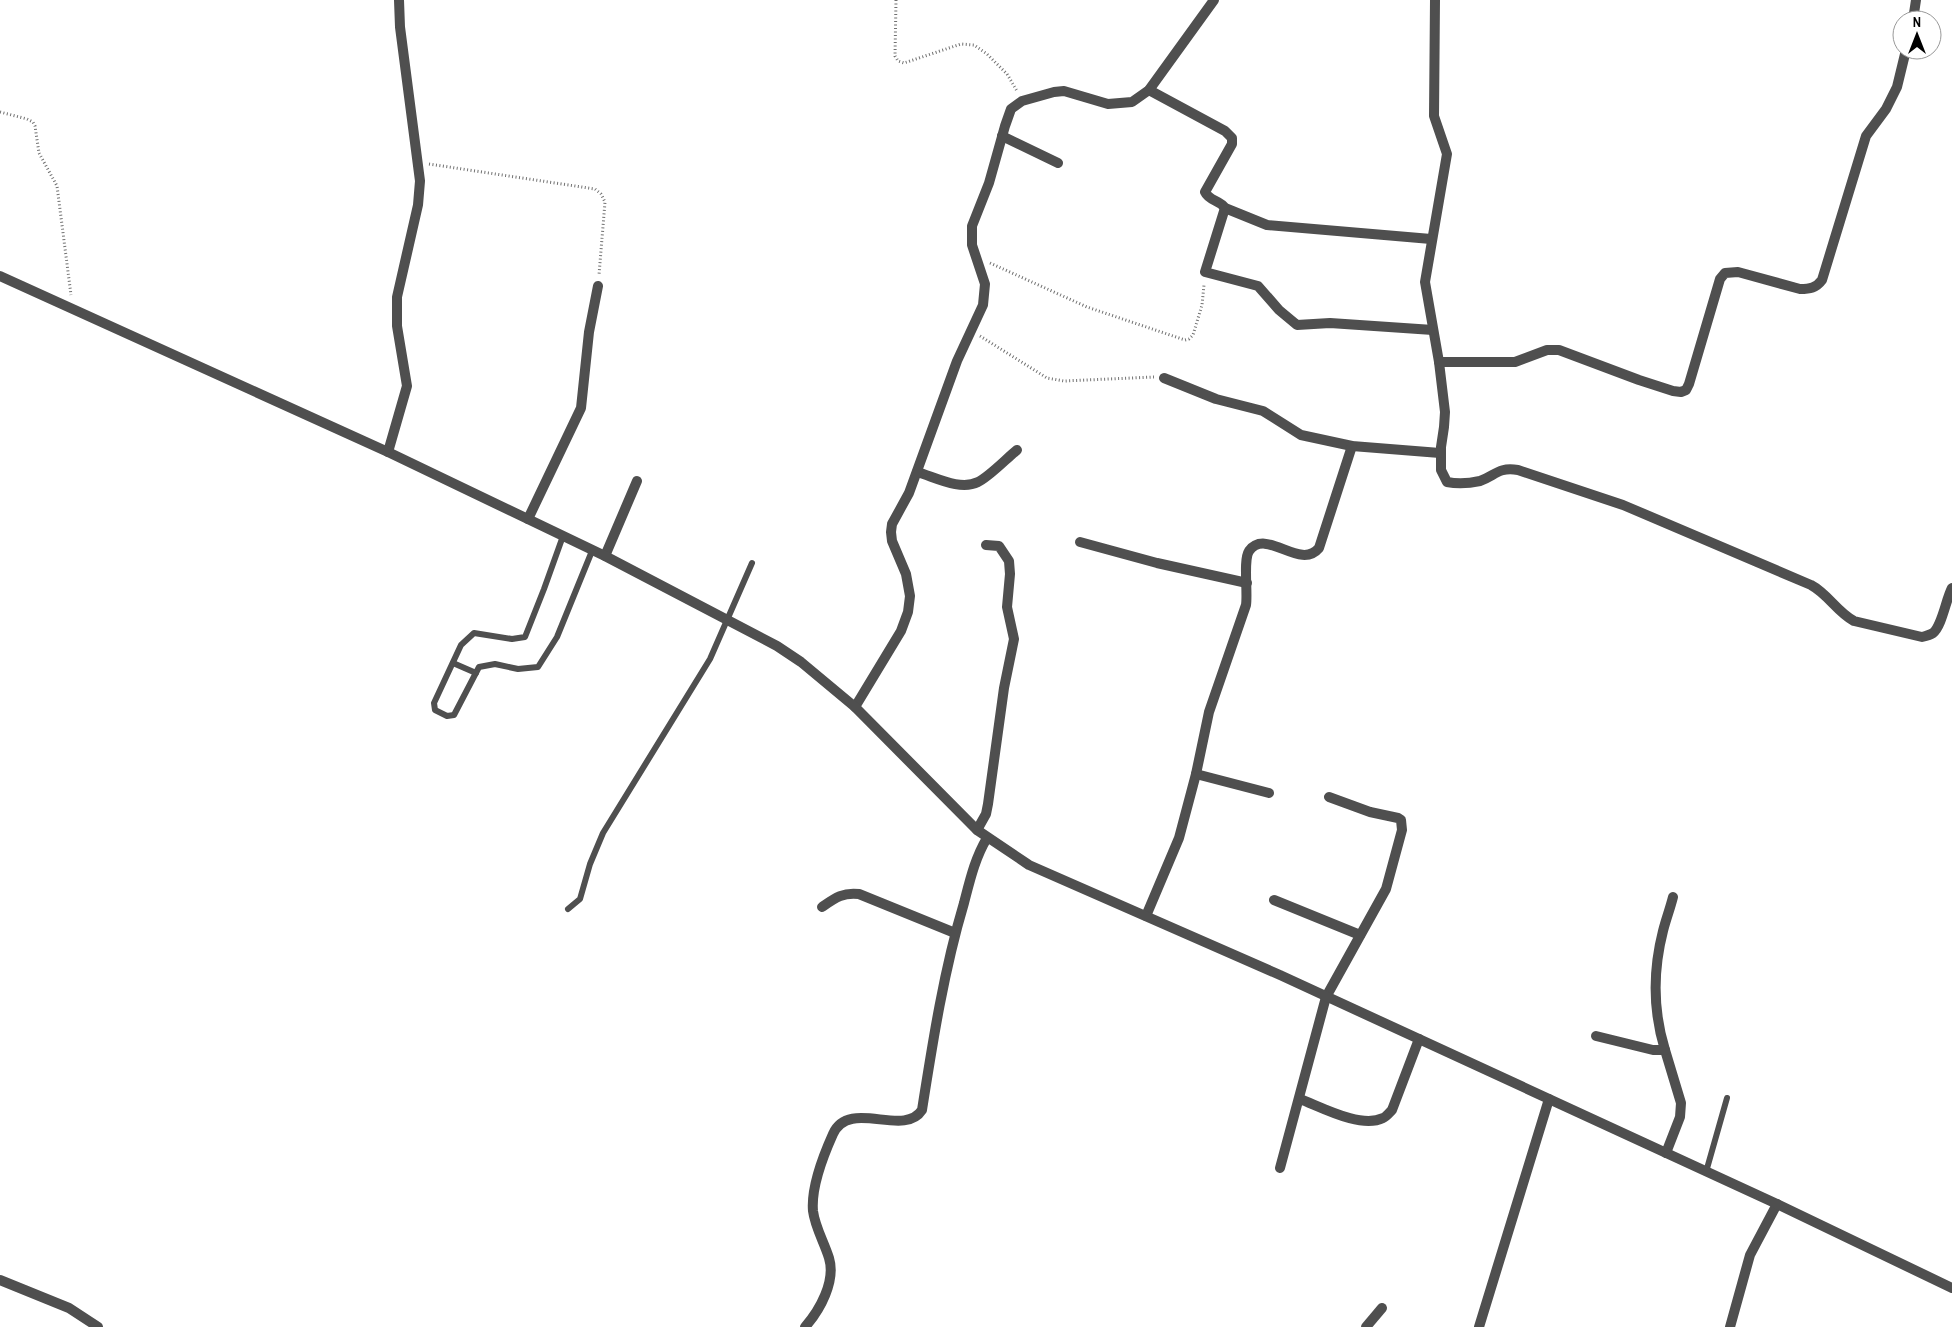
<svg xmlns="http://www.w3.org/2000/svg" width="1952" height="1327" viewBox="0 0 1952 1327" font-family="'Archivo Narrow',sans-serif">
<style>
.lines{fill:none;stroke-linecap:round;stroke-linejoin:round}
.path{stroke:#717171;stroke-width:3;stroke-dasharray:1 2.5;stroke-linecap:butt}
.service{stroke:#4f4f4f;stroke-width:6}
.minor{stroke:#4f4f4f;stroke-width:10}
.tertiary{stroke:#4f4f4f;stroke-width:10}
</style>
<rect width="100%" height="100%" fill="#fff"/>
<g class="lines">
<!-- path -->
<g class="path">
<path d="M896 0 895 56 898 61 904 63 961 44 974 45 987 54 1007 74 1017 91"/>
<path d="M0 112 27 119 33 122 35 126 39 153 57 186 71 295"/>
<path d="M429 164 595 189 601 194 605 202 599 275"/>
<path d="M990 263 1087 307 1185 340 1189 339 1193 335 1202 305 1204 285"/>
<path d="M980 336 1047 378 1064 381 1154 377"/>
</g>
<!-- service -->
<g class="service">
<path d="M563 536 544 589 525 637 512 639 474 633 461 645 434 703 435 710 447 716 454 715 479 667 495 664 518 669 538 667 557 637 592 551"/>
<path d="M453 663 476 673"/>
<path d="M568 909 580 899 590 864 603 833 710 659 752 563"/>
<path d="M1706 1172 1727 1098"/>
</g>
<!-- minor -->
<g class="minor">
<path d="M1435 0 1434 116 1447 154 1425 282 1439 362 1445 412 1444 427 1441 447V470L1447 482C1457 484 1471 483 1480 481 1496 475 1498 467 1518 470L1623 505 1811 585C1828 594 1837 612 1854 621L1922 637C1926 636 1930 635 1933 633 1942 626 1946 599 1952 588"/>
<path d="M1913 20 1916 0"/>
<path d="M1149 90 1225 131 1232 138V144L1205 192C1209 201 1220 200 1225 208L1267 225 1431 239"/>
<path d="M1002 136 1058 163"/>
<path d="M1225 208 1205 272 1258 286 1279 310 1297 325 1330 323 1433 330"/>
<path d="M1439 362H1515L1547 350H1559L1639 380 1673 391 1681 392 1686 390 1689 384 1720 279 1725 273 1738 272 1800 289C1810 289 1816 288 1822 280L1866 136 1886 109 1897 87 1906 50"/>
<path d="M1164 378 1216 399 1263 411 1301 435 1352 446 1440 453"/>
<path d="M388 452 407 386 397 326V297L418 205 420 181 400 27 399 0"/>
<path d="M917 472C935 477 960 491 978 482 989 477 1007 458 1017 450"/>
<path d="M528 519 581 408 589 332 598 286"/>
<path d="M1080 542 1157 563 1247 583"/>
<path d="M605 556 637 481"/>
<path d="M855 707 901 631 908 612 910 596 906 574 892 541 891 532 892 524 909 493 957 361 983 305 985 284 972 245V226L989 183 1005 126 1011 109 1022 101 1054 92 1064 91 1108 104 1132 102 1149 90 1214 0"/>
<path d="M1196 774 1269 793"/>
<path d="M977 830 986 814 988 804 1004 688 1014 639 1007 607 1010 574 1009 561 999 546 986 545"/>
<path d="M1274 900 1360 935"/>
<path d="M822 907C835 898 843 892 859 894L955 933"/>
<path d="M1146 916 1179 838 1196 774 1209 712 1246 605C1248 592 1243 560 1249 551 1266 527 1300 571 1319 548L1352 446"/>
<path d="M1596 1036 1653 1050H1665L1681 1103 1680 1117 1666 1153"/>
<path d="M1665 1050C1653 1011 1653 970 1663 931 1666 919 1670 909 1673 897"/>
<path d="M1300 1099C1321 1107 1361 1129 1383 1118 1386 1117 1389 1113 1392 1110L1419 1039"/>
<path d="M1280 1168 1326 997 1386 889 1402 830 1401 820 1398 818 1370 812 1329 797"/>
<path d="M0 1280 69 1308 98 1327"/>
<path d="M805 1327C820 1310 836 1281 829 1258 824 1242 815 1227 813 1211 811 1188 824 1154 833 1134 849 1098 904 1138 922 1110 933 1040 944 970 964 903 970 880 975 858 987 838"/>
<path d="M1366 1327 1382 1308"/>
<path d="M1479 1327 1549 1099"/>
<path d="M1730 1327 1750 1255 1777 1204"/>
</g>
<!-- tertiary -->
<path class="tertiary" d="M0 276 388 452 605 556 777 646 801 662 855 707 977 830 1029 865 1280 975 1777 1204 1952 1288"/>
</g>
<!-- north arrow -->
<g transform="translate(1917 35)"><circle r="24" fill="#ffffff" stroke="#999999"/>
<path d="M0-4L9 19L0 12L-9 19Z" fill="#000000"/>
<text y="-8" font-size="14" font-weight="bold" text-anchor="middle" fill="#000000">N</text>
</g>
</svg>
